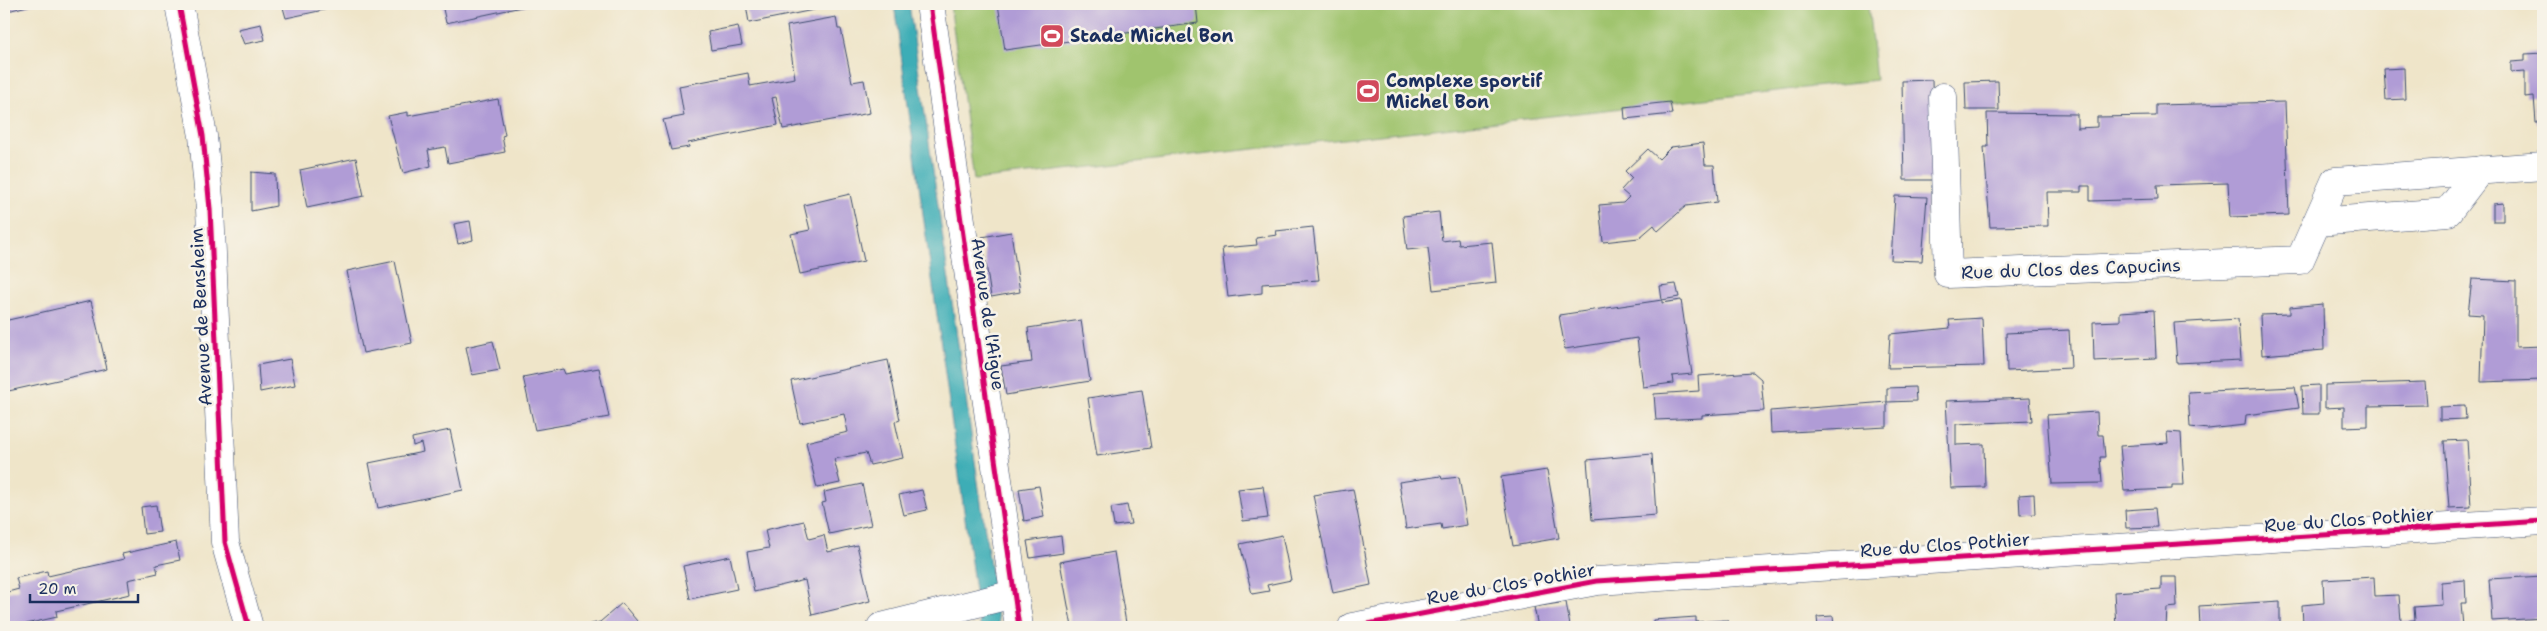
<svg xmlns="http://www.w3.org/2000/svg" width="2547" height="631" viewBox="0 0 2547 631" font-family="'Shantell Sans',sans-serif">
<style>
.green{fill:#a0c46e;stroke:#5e7a66}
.water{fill:#3cadb6;stroke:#2c6e8a}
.building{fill:#b09cd6}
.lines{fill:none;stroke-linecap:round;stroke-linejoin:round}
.minor-casing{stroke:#3b4a6e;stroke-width:29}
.minor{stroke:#fff;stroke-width:28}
.cycleway-casing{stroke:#f7f3e8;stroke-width:8}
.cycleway{stroke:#d6006c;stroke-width:5}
.labels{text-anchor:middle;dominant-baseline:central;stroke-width:5;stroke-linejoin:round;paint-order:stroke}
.poi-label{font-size:18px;font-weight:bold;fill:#1b2f5e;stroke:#f7f3e8;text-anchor:start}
.street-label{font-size:18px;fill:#1b2f5e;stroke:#f7f3e8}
</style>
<rect width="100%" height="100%" fill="#f7f3e8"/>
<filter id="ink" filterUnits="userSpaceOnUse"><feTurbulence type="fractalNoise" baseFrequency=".02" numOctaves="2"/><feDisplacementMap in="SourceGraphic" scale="10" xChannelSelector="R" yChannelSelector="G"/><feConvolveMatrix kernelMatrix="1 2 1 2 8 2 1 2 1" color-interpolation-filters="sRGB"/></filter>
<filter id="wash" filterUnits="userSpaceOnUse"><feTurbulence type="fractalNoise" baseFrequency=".0096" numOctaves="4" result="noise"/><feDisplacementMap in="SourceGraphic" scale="20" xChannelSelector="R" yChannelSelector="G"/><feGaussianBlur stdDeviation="1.12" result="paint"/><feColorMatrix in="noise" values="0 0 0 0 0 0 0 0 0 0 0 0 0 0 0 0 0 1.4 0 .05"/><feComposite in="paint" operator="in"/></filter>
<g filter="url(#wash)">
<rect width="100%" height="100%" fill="#efe5c9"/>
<!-- green -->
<path class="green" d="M950 4H1868L1876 80 974 180Z"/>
<!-- water -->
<path class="water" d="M894 4H909L999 627H980Z"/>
<g id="blocks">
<!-- building -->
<g class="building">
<path d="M4 4H35L4 12Z"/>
<path d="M282 4H347V5L286 18Z"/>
<path d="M442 4H531V5L446 23Z"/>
<path d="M746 4H837L838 5 749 23Z"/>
<path d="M998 4H1196L1198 23 1005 50Z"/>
<path d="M836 17 838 29H841L852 82 864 80 870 113 783 129 776 97 772 98 778 125 688 143 689 147 671 150 663 120 684 116 679 86 748 73 750 86 795 78 787 26Z"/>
<path d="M261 24 265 40 244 44 238 29Z"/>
<path d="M738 26 742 45 711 50 708 32Z"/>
<path d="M2543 53V123H2536L2534 96 2525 97V71L2511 72V62L2525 61V54Z"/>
<path d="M2404 68 2405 99 2386 100 2384 69Z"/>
<path d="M1932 80 1934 180H1904L1902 81Z"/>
<path d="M1998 81 1999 110H1966L1965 82Z"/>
<path d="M498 99 505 135 502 136 505 152 448 163 445 147 428 150 431 166 403 173 388 116 408 112V116Z"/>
<path d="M1670 102 1672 114 1625 119 1624 107Z"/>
<path d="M2285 102 2289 215 2230 217 2228 183 2157 185 2158 199 2090 201V186H2081V192H2047L2048 226 1990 227 1984 147H1988L1987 113 2077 114V128L2097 127V117L2156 116V105Z"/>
<path d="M1703 143 1705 165H1714L1717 202 1686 206 1658 231 1654 225 1639 238 1603 242 1599 205 1623 203 1629 197 1621 190 1632 178 1625 171 1648 149 1659 159 1671 147Z"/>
<path d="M356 158 364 196 307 208 300 170Z"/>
<path d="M251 172 275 174 276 206 251 211Z"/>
<path d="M850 194 864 261 800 274 791 234 810 230 804 205Z"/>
<path d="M1895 196 1927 197 1922 261 1891 260Z"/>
<path d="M2503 203V221H2493V204Z"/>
<path d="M1439 212 1442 241 1458 239 1459 245 1492 242 1496 283 1433 290 1428 248 1407 250 1403 216Z"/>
<path d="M470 221 473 240 458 244 454 224Z"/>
<path d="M1313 227 1319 280 1262 284V293L1228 297 1222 248 1257 245 1256 238 1277 235 1276 231Z"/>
<path d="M1011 232 1020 292 991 297 982 237Z"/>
<path d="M395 261 412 343 363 353 347 271Z"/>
<path d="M2472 279 2516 281V347L2543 346V380L2481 382 2483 315 2468 314Z"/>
<path d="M1676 284 1679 297 1662 300 1660 286Z"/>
<path d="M1662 300V303L1681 300 1692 374 1672 376 1673 383 1643 387 1637 338 1565 349 1559 315Z"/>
<path d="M91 301 107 369 4 392V321Z"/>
<path d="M2323 304 2324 350 2262 355 2260 315 2290 314V307Z"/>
<path d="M2154 310 2156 358 2094 361 2093 322 2120 321V312Z"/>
<path d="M1982 318 1984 366 1888 368 1890 334 1950 328 1949 320Z"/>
<path d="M2238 319 2241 360 2177 363 2174 323Z"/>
<path d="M1081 320 1090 381 1006 395 1001 366 1032 362 1028 328Z"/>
<path d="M2069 330 2071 368 2007 371 2006 333Z"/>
<path d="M493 341 500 370 472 375 466 347Z"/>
<path d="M290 359 295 385 260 392 258 365Z"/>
<path d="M888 360 900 420 895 422 903 458 870 465 866 453 834 459 840 483 817 488 806 442 848 432 844 414 800 423 791 381Z"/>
<path d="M599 368 609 417 535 430 523 377 563 369 565 374Z"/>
<path d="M1753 372 1761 379 1764 411 1702 415V418L1656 420 1654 394 1699 391 1698 376Z"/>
<path d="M2425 382 2427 405 2368 406V426L2344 427V407L2325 408V385Z"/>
<path d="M2319 385V414H2303L2302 386Z"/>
<path d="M1915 387 1916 401 1887 402V388Z"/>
<path d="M2295 387 2299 408 2246 415 2245 425 2208 429 2190 427 2188 392Z"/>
<path d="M1142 390 1151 448 1097 456 1088 398Z"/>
<path d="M2030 398 2032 421 1956 424V445L1984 444 1985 487 1951 488 1946 401Z"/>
<path d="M1887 402V427L1771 433 1770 411Z"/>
<path d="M2465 406 2466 419 2440 420V407Z"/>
<path d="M2097 412 2098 435H2103L2105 457H2100L2102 483 2052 484 2047 415Z"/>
<path d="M450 430 463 490 378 508 369 463 423 452 421 443 413 446 412 438Z"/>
<path d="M2167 432 2181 433 2184 485H2172V489L2124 491 2120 446 2168 443Z"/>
<path d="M2467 440 2471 507 2449 508 2444 441Z"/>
<path d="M1652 454 1656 515 1592 520 1587 460Z"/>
<path d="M1547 470 1559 538 1513 546 1501 477Z"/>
<path d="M1441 476 1442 479 1459 477 1467 525 1442 529 1441 524 1406 529 1399 482Z"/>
<path d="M862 484 871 525 829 534 822 503 826 502 824 492Z"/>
<path d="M1039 486 1044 517 1024 521 1019 489Z"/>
<path d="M1263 486 1268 518 1243 521 1238 489Z"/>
<path d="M1353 489 1371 585 1333 593 1313 495Z"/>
<path d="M922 490 927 510 904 515 899 495Z"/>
<path d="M2034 494 2035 514 2020 515 2019 495Z"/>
<path d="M156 505 160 532 144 534 141 507Z"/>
<path d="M1127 505 1131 524 1114 526 1111 508Z"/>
<path d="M2155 508 2157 527 2126 528 2125 510Z"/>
<path d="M804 521 809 539 824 535 828 552 857 545 870 601 812 615 805 580 754 592 747 552 769 548 765 530Z"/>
<path d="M1282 535 1291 580 1267 585 1269 591 1252 594 1240 544Z"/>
<path d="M1061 536 1063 553 1030 558 1027 541Z"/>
<path d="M176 542 180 560 156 565 158 573 128 580 130 594 56 611 57 617 26 624 27 627H4V593L19 589 16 578 47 571 48 576 124 559 122 554Z"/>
<path d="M1114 552 1126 623 1103 627H1072L1060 562Z"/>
<path d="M730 556 737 589 690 599 683 566Z"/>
<path d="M2543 576V618L2492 621 2489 579Z"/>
<path d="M2161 577H2176L2177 607 2167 608 2166 627H2116L2114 592 2161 589Z"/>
<path d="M2374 577 2375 596 2399 595 2401 621 2415 620 2414 607 2442 605 2441 582 2465 580 2466 603H2461L2463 627H2332L2331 623 2303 624 2302 605 2324 603 2323 580Z"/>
<path d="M2280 601V627H2200L2199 606Z"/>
<path d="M1566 602 1570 626 1538 627 1534 607Z"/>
<path d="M622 603 642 627H578L600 622Z"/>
<path d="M1833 616 1834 627H1818L1817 617Z"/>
<path d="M1696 617V622L1727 620 1728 627H1653V620Z"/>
</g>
</g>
</g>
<g filter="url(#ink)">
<use href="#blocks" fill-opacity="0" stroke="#3b4a6e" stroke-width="1"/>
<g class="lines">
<defs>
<g id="minor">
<path d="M179 4 203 136 210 209 225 542 249 627"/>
<path d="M930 4 1019 627"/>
<path d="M1943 97 1948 274 2300 260 2335 181 2543 166"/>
<path d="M2317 222 2448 212 2480 170"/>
<path d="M881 627 1014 594"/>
<path d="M1352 627 1597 581 2543 521"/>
</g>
</defs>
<!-- minor casing -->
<use href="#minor" class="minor-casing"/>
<!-- minor -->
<use href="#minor" class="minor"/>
<defs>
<g id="cycleway">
<path d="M179 4 203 136 210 209 225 542 249 627"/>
<path d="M930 4 1019 627"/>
<path d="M1352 627 1597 581 2543 521"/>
</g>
</defs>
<!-- cycleway casing -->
<use href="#cycleway" class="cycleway-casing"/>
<!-- cycleway -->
<use href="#cycleway" class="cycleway"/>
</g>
</g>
<!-- icons -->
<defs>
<symbol id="stadium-square" viewBox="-11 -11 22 22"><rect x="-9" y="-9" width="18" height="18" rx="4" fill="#d1495b" stroke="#f7f3e8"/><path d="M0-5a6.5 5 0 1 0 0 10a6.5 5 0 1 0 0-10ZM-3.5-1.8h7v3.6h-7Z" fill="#fff"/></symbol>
</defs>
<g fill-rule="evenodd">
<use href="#stadium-square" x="1038" y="22" width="28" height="28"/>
<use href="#stadium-square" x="1354" y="77" width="28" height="28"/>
</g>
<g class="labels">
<!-- poi labels -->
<g class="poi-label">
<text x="1070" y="36">Stade Michel Bon</text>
<text x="1386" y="81">Complexe sportif<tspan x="1386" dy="21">Michel Bon</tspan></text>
</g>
<!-- street labels -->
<g class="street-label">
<text transform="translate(2071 269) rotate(-2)">Rue du Clos des Capucins</text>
<text transform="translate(988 314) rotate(82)">Avenue de l'Aigue</text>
<text transform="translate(201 317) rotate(-93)">Avenue de Bensheim</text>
<text transform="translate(2349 520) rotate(-4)">Rue du Clos Pothier</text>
<text transform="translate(1945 545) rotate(-4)">Rue du Clos Pothier</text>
<text transform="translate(1511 584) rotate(-10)">Rue du Clos Pothier</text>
</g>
</g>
<!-- margin -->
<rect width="2547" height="631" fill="none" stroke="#f7f3e8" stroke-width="20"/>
<!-- scale -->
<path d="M30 594v8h108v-8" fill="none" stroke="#1b2f5e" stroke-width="2.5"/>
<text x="38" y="594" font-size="15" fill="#1b2f5e" stroke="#f7f3e8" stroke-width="4" paint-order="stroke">20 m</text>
</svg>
